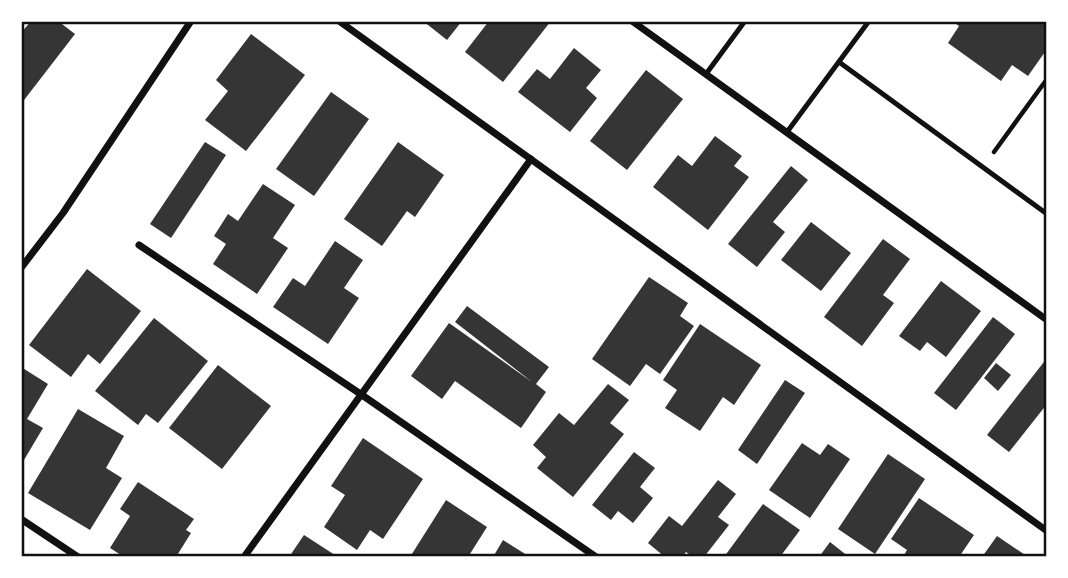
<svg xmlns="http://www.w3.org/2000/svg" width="1068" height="578" viewBox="0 0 1068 578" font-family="Manrope,sans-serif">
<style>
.building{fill:#353535}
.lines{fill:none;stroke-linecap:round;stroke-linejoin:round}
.path{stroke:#111;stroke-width:4.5}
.service{stroke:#111;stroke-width:5}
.minor{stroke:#111;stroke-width:7}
.neatline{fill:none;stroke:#111;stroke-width:2.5}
</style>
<rect width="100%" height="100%" fill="#fff"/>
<!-- building -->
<g class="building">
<path d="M31 21H58L75 34 21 104V33Z"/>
<path d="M423 21H462L447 40Z"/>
<path d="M489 21H551L503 82 465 52Z"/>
<path d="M952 21H1047V49L1028 76 1012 65 1001 81 948 43 959 26Z"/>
<path d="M251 34 305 75 246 151 205 120 228 91 216 80Z"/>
<path d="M574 48 601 70 586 88 597 98 570 132 518 92 537 69 550 79Z"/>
<path d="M646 70 683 99 627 170 590 141Z"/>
<path d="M331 92 369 119 314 196 276 169Z"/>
<path d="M715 136 742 156 734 166 749 177 708 230 653 187 678 155 692 166Z"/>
<path d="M205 142 226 155 171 238 150 224Z"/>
<path d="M398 142 444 175 415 217 407 211 382 246 344 219Z"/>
<path d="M791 166 808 180 773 222 785 232 757 267 728 244Z"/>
<path d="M263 184 295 205 273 238 288 248 257 294 213 264 226 244 214 236 228 214 238 221Z"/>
<path d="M811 222 851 253 821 291 781 260Z"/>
<path d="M883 239 910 259 883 295 894 303 862 346 824 317Z"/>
<path d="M335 241 363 260 344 288 359 298 328 344 273 307 293 278 305 286Z"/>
<path d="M87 269 141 311 100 364 88 354 71 377 29 345Z"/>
<path d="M649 277 688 303 680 316 694 326 660 374 646 364 630 386 592 359Z"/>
<path d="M941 281 981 311 946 357 927 342 920 351 899 336Z"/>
<path d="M467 306 549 367 536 384 546 392 521 428 455 381 442 399 411 376 449 323 532 382 455 322Z"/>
<path d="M993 317 1015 334 956 410 934 393Z"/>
<path d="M154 318 208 361 158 423 146 414 138 425 95 391Z"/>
<path d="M700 324 761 365 734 405 723 397 700 431 665 408 677 390 663 380Z"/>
<path d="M1047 358V404L1009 452 987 435Z"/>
<path d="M996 363 1011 375 998 391 984 378Z"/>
<path d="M218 365 271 406 222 469 169 428Z"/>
<path d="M21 367 48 384 27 419 43 428 21 465Z"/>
<path d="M785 380 805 393 757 464 738 450Z"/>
<path d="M608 384 629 400 610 423 624 434 573 497 537 468 546 457 533 445 559 413 574 425Z"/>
<path d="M78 409 124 436 106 468 122 478 90 530 28 493Z"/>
<path d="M363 438 423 479 383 539 370 530 357 550 324 527 345 495 331 486Z"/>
<path d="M802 443 820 455 828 444 850 459 810 518 769 490Z"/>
<path d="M634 452 655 468 640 487 653 498 633 523 618 511 611 520 592 505Z"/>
<path d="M888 454 925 479 875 554 838 529Z"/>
<path d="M718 480 736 494 718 517 729 525 704 557H693L686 552 682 557H665L648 543 669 516 682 526Z"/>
<path d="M138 482 194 519 186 530 191 533 176 557H124L110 548 130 516 120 509Z"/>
<path d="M919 498 974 535 959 557H903L907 550 891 539Z"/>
<path d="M446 500 487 527 468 557H410Z"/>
<path d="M763 504 800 530 780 557H724Z"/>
<path d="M304 535 338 557H289Z"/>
<path d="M997 536 1028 557H982Z"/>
<path d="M503 540 530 557H493Z"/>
<path d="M830 542 849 557H819Z"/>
</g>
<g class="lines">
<!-- path -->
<path class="path" d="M994 152 1047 79"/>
<!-- service -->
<g class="service">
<path d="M839 62 1047 214"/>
<path d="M706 74 745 21"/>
<path d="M787 132 869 21"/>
</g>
<!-- minor -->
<g class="minor">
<path d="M339 21 1047 531"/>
<path d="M632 21 1047 320"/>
<path d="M139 245 362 395 596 557"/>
<path d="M21 268 63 213 191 21"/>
<path d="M21 519 78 557"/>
<path d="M244 557 531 159"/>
</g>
</g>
<!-- border -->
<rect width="1068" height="578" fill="none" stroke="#ffffff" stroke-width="46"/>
<rect x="23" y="23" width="1022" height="532" class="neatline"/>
</svg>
